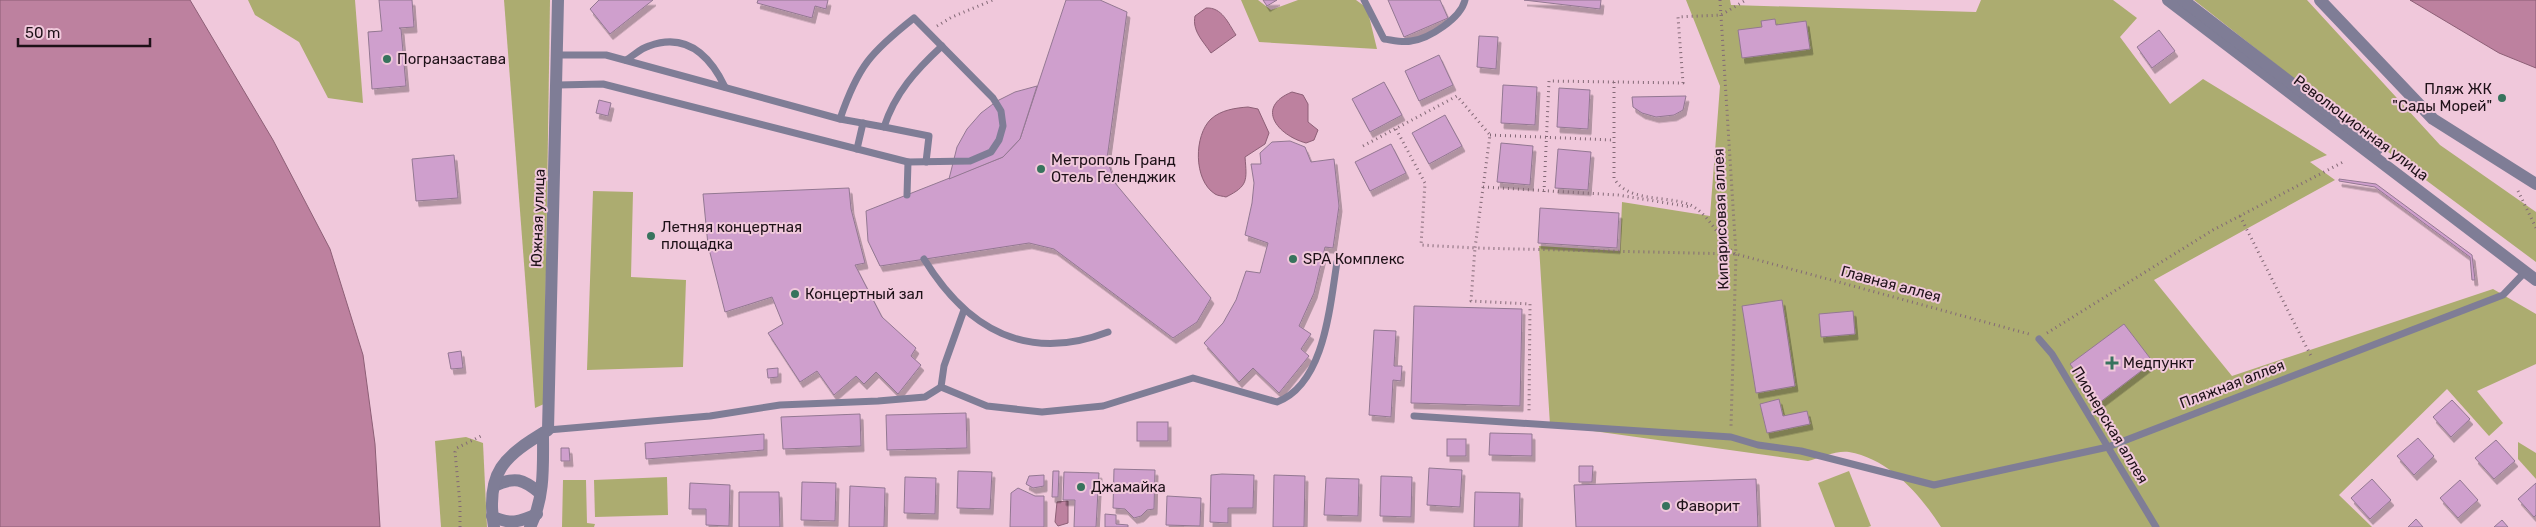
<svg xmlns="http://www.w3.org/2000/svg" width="2536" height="527" viewBox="0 0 2536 527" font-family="Rubik,sans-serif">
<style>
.green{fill:#acac70}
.water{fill:#bd819f;stroke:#8d5f76}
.building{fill:#cf9fcd;stroke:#937892;filter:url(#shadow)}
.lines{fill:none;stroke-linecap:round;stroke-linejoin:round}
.path{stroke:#836976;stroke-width:3;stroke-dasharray:1 4;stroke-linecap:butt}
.lane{stroke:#7f7d96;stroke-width:7}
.street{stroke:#7f7d96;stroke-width:12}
.poi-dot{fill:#37735d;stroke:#f0c8db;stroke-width:2}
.labels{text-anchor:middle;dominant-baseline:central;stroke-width:4;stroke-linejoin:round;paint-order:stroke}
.poi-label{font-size:15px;fill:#1e1118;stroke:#f0c8db;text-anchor:start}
.street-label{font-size:15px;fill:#1e1118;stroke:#f0c8db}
</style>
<defs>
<filter id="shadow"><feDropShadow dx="3" dy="5.5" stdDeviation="0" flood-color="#0004"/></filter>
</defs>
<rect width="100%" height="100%" fill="#f0c8db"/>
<!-- green -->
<g class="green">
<path d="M248 0H355L363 103 328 98 299 42 255 15Z"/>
<path d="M504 0H550L544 404 535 408Z"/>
<path d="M1241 0H1258L1271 10 1298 0H1356L1367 8 1377 49 1259 42Z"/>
<path d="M1686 0H1730L1731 5 1976 12 1981 0H2113L2137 18 2120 37 2170 104 2203 79 2327 155 2310 162 2335 180 2154 280 2232 376 2493 289 2536 314V364L2477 391 2503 423 2489 436 2447 389 2339 495 2372 527H1941C1920 494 1889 459 1849 452 1837 450 1819 458 1808 461L1550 425 1539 246 1620 251 1622 202 1710 216 1720 86Z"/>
<path d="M2194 0H2307L2440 145 2536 212V262L2372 140Z"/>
<path d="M593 191 633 192 631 277 686 280 683 367 587 370Z"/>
<path d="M466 437 483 443 487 527H441L435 441Z"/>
<path d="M2518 442 2536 453V479L2518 459Z"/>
<path d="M1849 471 1871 526 1868 527H1835L1818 483Z"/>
<path d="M667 477 668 515 595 517 594 480Z"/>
<path d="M563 480H586L587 523 595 524 594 527H562Z"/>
</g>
<!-- water -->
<g class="water">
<path d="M0 0H190L273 140 330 249 363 355 375 444 380 527H0Z"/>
<path d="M2410 0H2536V68L2499 53Z"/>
<path d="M1206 8C1222 7 1228 23 1236 35L1211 53C1203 41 1192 31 1195 16Z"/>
<path d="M1292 92 1303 95 1308 104V122L1318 130 1314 140 1306 143C1277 135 1255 107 1292 92Z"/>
<path d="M1248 107 1258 109 1269 133 1265 144 1245 157C1247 181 1248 186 1226 197 1223 196 1218 196 1215 194 1193 180 1194 135 1211 119 1221 110 1235 108 1248 107Z"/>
<path d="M1068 501V523L1058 526 1055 522 1057 502Z"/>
</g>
<!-- building -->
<g class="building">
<path d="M379 0H412L414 27 399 28 401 29 406 86 372 89 368 32 382 31Z"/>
<path d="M599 0H653L610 34 590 9Z"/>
<path d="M758 0H828L826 9 815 6 812 18 757 3Z"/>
<path d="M1066 0H1100L1127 12 1107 159 1115 183 1211 298 1197 322 1173 338 1054 249 1029 243 880 266 868 241 866 211 1003 157 1020 139Z"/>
<path d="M1263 0H1277L1267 6Z"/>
<path d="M1388 0H1440L1448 18 1404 37Z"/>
<path d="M1524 0H1601L1600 9Z"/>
<path d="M1775 19 1776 25 1806 21 1810 49 1742 58 1738 30 1762 27 1761 21Z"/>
<path d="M2159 30 2175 51 2152 68 2137 47Z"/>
<path d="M1479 36 1498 37 1496 69 1477 67Z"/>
<path d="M1439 55 1453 85 1419 101 1405 71Z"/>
<path d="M1384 82 1402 115 1370 132 1352 99Z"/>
<path d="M1503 85 1537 87 1535 125 1501 123Z"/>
<path d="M1037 86 1020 139 1003 157 949 179 957 147 967 129 981 113 997 101 1015 92Z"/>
<path d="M1559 88 1590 90 1588 129 1557 127Z"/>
<path d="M1686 96 1683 110 1674 115 1656 117 1642 113 1633 107 1632 97Z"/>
<path d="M599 100 611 103 608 116 596 113Z"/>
<path d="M1445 115 1462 146 1429 164 1412 133Z"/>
<path d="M1290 141 1305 147 1311 162 1334 159 1339 206 1333 248 1325 247 1314 293 1299 326 1311 334 1301 349 1309 356 1279 393 1253 368 1239 382 1204 343 1223 323 1236 300 1246 271 1260 273 1268 243 1245 235 1252 203 1254 183 1251 164H1261L1260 153 1272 142Z"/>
<path d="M1501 143 1533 146 1530 185 1497 182Z"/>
<path d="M1391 144 1406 173 1370 191 1355 162Z"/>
<path d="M1558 149 1591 152 1588 190 1555 188Z"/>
<path d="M454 155 458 198 416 201 412 159Z"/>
<path d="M2339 179 2376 184 2472 255 2475 280H2472L2470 257 2375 187 2339 181Z"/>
<path d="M849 188 851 209 865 263 855 265 882 317 916 348 911 356 921 365 898 394 876 372 864 384 856 376 834 395 817 371 800 382 768 333 783 324 772 297 725 312 708 245 703 194Z"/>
<path d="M1540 208 1619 213 1617 248 1538 243Z"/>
<path d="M1782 300 1795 386 1756 393 1742 306Z"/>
<path d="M1414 306 1522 309 1520 406 1411 403Z"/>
<path d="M1853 311 1855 334 1821 337 1819 314Z"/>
<path d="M2124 324 2153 362 2099 403 2070 364Z"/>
<path d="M1374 330 1396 331 1394 366H1402L1401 381 1393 380 1391 417 1369 415Z"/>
<path d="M461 351 463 368 451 369 448 353Z"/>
<path d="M778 368V377L768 378 767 369Z"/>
<path d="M1779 399 1783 416 1807 411 1810 424 1767 433 1760 404Z"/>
<path d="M2452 400 2470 419 2451 437 2433 417Z"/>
<path d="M966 413 967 448 887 450 886 415Z"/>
<path d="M860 414 861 446 783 449 781 417Z"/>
<rect x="1137" y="422" width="31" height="19"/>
<path d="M1490 433 1532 434V456L1489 455Z"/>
<path d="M764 434V450L646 459 645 443Z"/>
<path d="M2418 438 2434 456 2414 475 2397 456Z"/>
<rect x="1447" y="439" width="19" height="17"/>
<path d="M2496 440 2515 461 2494 479 2475 458Z"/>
<path d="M561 448H569L570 461H561Z"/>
<path d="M1579 466H1593L1592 482H1579Z"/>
<path d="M1429 468 1462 470 1460 507 1427 505Z"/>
<path d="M1114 469 1155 470 1154 509 1147 510 1141 516 1134 518 1125 509 1113 508Z"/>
<path d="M958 471 992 472 990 509 957 508Z"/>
<path d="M1053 471H1059L1058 497H1052Z"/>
<path d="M1064 472 1099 473 1096 527H1074L1075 500H1063Z"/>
<path d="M1222 474 1254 475 1253 508H1228V523L1210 522 1211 475Z"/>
<path d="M1044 475V486L1033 488 1026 484 1029 476Z"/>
<path d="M1274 475 1305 476 1304 527H1273Z"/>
<path d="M1381 476 1412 477 1411 517 1380 516Z"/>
<path d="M905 477 936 478 935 514 904 513Z"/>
<path d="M1326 478 1359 479 1358 516 1324 515Z"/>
<path d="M1756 479 1758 527H1576L1574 485Z"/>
<path d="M2372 479 2391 500 2370 519 2351 498Z"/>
<path d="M2460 480 2478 500 2458 518 2440 498Z"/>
<path d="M802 482 836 483 835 521 801 520Z"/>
<path d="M690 483 730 485 729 526 706 525V509H689Z"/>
<path d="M2536 483V515L2534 517 2518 499Z"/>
<path d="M850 486 885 488 884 527H849Z"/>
<path d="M1018 488 1035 496H1044V527H1010L1011 493Z"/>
<path d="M739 492H779L780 527H739Z"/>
<path d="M1475 492 1520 493 1519 527H1474Z"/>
<path d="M1167 496 1201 498 1200 526 1166 525Z"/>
<path d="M1105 514 1116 515V524L1128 525V527H1105Z"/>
<path d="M2416 519 2423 527H2408Z"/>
<path d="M2502 520 2508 527H2494Z"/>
</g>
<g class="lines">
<!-- path -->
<g class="path">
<path d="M1720 0 1736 254 1731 426"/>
<path d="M937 26 952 17 993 0"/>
<path d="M1614 82V178C1626 201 1662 196 1685 203 1707 209 1719 239 1735 254"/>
<path d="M1396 129 1425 183 1421 245 1475 248 1471 301 1530 304 1529 412"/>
<path d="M1490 135 1613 140"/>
<path d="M1363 146 1457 96 1490 135 1475 248 1736 254 2029 334"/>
<path d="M1483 187 1618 195 1691 207"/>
<path d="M2518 191 2536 228"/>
<path d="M1544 192 1549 81 1683 83 1678 17 1721 15 1746 0"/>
<path d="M2240 216 2312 358"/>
<path d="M2047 333 2213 230 2345 161"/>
<path d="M460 527V504L455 452 457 448 481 436"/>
</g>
<!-- lane -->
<g class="lane">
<path d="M1364 0 1384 39C1392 40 1403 43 1411 41 1429 39 1461 18 1465 0"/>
<path d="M559 55H606L840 119 884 127C895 93 916 70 942 46"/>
<path d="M626 60C633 56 641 48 649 46 687 32 710 56 725 87"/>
<path d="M558 85 603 84 908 162 970 161 991 152 999 140 1003 126 1001 111 993 98 914 18C871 52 858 66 840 119"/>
<path d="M884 127 929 136 926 162"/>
<path d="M857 149 863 123"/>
<path d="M907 195 908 162"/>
<path d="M924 259C967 329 1027 363 1108 332"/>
<path d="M964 310 944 366 941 387 987 406 1042 412 1103 406 1193 378 1277 402C1325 384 1330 305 1337 262"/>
<path d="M2039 339 2052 354 2156 527"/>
<path d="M1414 416 1731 437 1758 445 1801 451 1934 485 2108 447 2503 295 2525 272"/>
<path d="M548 430 710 416 780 405 878 401 925 397 941 387"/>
</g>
<!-- street -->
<g class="street">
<path d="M2168 0 2536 280"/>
<path d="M2183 0 2377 149"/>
<path d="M2320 0 2433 119 2536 184"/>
<path d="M494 486C515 476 523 479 540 493"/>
<path d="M492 516C509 525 520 522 537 514"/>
<path d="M494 527C485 472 504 456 548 430L558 0"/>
<path d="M530 527C545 498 543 465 543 433"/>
</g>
</g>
<!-- markers -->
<g class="poi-dot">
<circle cx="387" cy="59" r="5"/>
<circle cx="2502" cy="98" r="5"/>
<circle cx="1041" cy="169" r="5"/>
<circle cx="651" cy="236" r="5"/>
<circle cx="1293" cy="259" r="5"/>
<circle cx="795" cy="294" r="5"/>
<path d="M2109.5 355.5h5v5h5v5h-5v5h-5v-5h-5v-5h5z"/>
<circle cx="1081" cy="487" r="5"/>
<circle cx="1666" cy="506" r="5"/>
</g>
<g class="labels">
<!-- poi labels -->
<g class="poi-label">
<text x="397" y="59">Погранзастава</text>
<text x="2492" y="89" text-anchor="end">Пляж ЖК<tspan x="2492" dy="17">"Сады Морей"</tspan></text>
<text x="1051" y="160">Метрополь Гранд<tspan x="1051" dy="17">Отель Геленджик</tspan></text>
<text x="661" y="227">Летняя концертная<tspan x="661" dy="17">площадка</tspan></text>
<text x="1303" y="259">SPA Комплекс</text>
<text x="805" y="294">Концертный зал</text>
<text x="2123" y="363">Медпункт</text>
<text x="1091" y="487">Джамайка</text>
<text x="1676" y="506">Фаворит</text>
</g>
<!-- street labels -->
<g class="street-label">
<text transform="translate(2361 128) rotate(37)">Революционная улица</text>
<text transform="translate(538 218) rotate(-88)">Южная улица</text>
<text transform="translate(1721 219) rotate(-92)">Кипарисовая аллея</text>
<text transform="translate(1891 284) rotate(15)">Главная аллея</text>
<text transform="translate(2232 384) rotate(-21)">Пляжная аллея</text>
<text transform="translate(2110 425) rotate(59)">Пионерская аллея</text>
</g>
</g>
<!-- scale -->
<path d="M18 38v8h132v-8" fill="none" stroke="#1e1118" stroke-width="2.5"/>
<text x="25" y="38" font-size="15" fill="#1e1118" stroke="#f0c8db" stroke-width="4" paint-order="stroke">50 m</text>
</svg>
